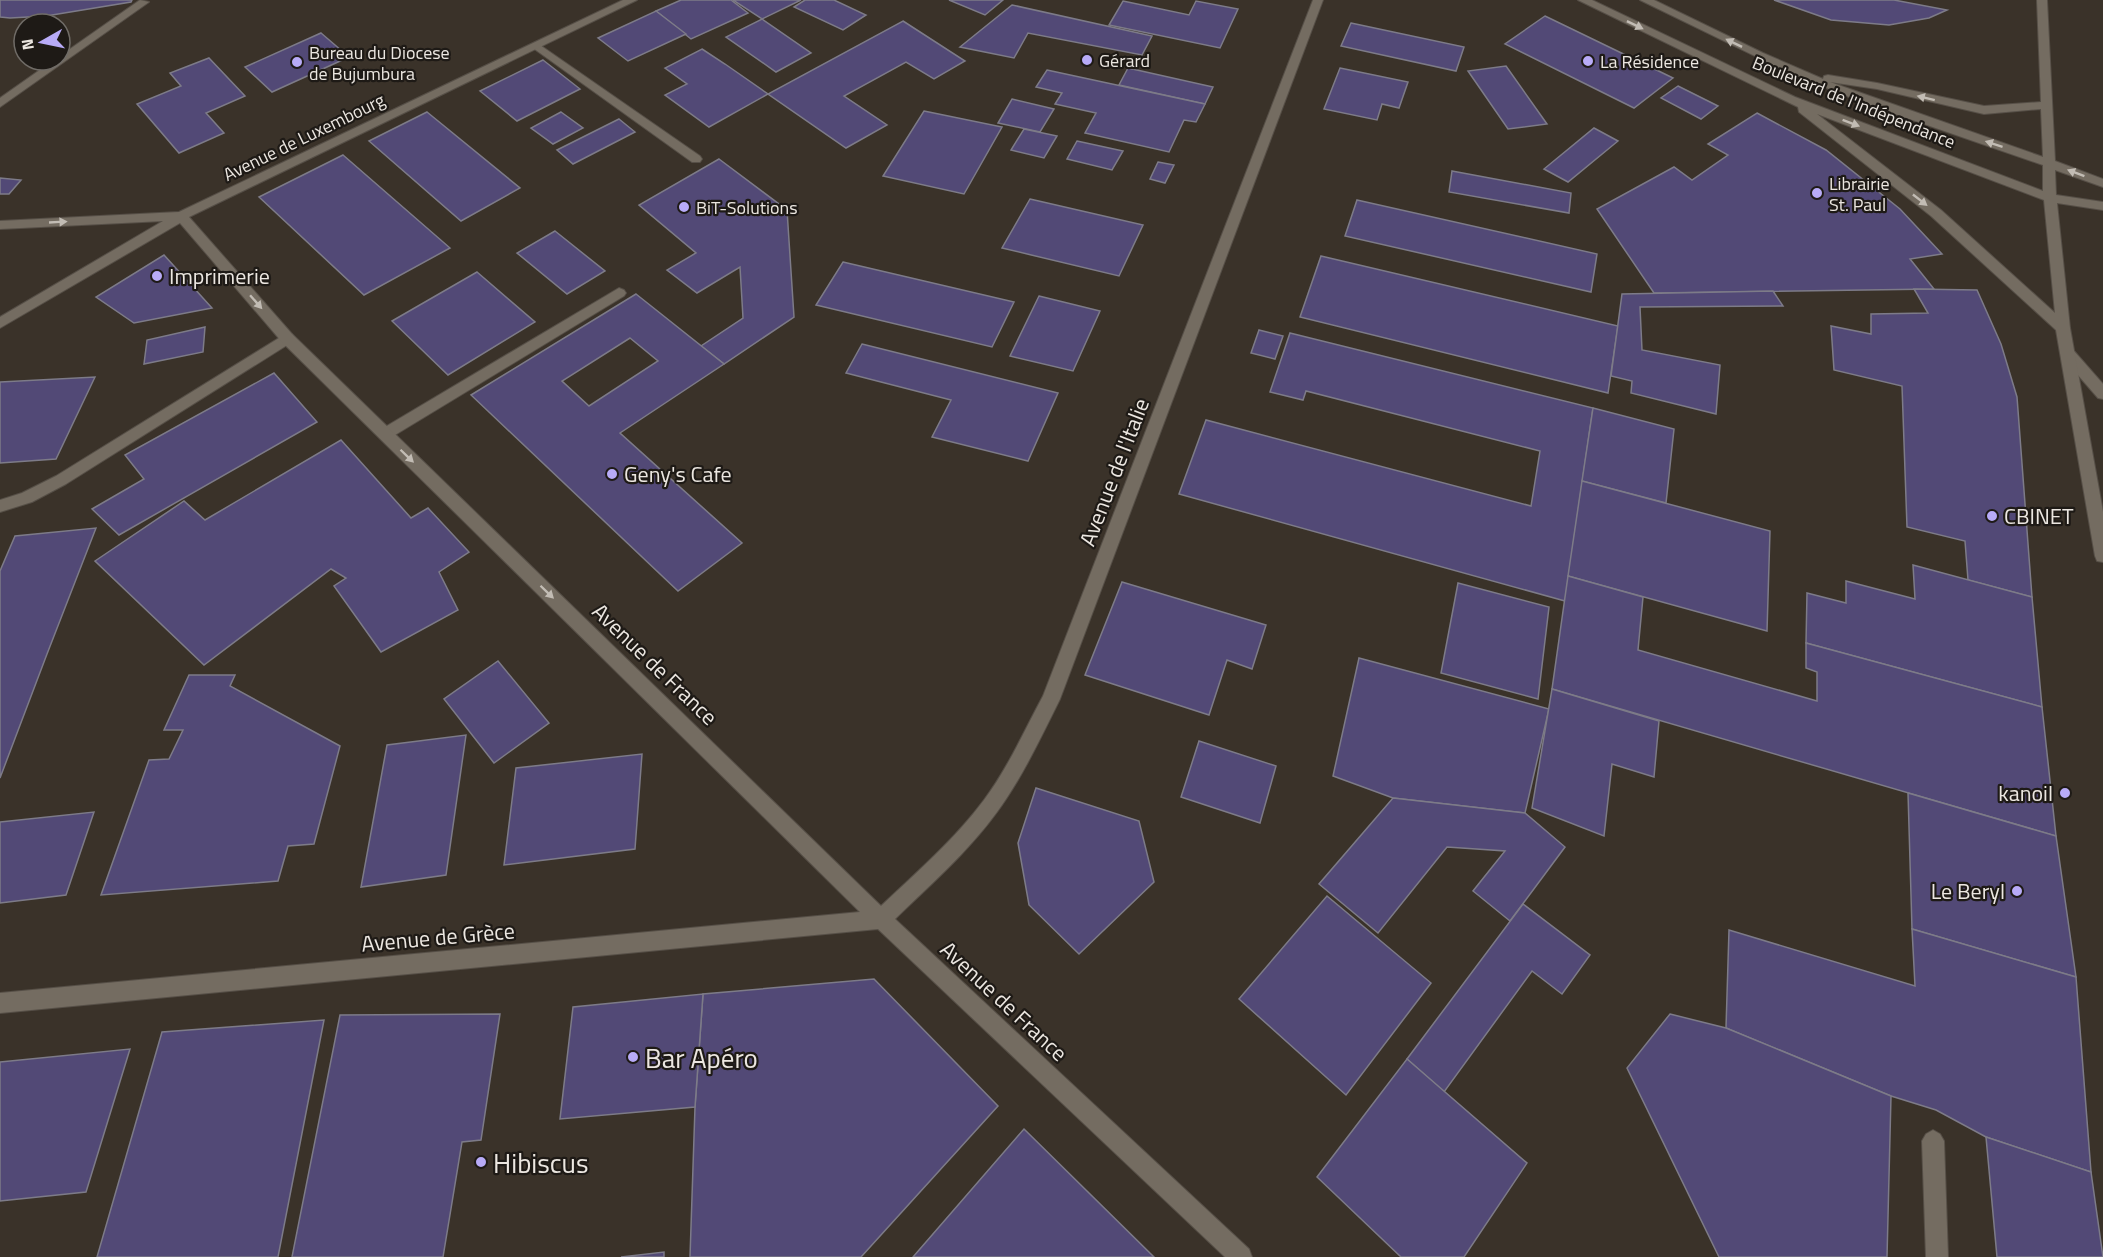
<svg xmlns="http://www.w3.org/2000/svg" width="2103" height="1257" viewBox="0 0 2103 1257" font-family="'Titillium Web',sans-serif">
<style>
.building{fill:#524976;stroke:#7d7b88;stroke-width:1.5;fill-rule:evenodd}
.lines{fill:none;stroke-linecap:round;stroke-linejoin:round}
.service-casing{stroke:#564f47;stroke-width:2}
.minor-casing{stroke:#564f47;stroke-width:2}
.tertiary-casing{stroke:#564f47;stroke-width:2}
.service{fill:#746c61;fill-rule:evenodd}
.minor{fill:#746c61;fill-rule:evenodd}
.tertiary{fill:#746c61;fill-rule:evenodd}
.oneway{fill:#c2bcb4}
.poi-dot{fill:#b8abf7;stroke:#1e1a16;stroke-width:2}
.labels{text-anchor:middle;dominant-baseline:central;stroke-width:4.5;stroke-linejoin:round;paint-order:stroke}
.far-poi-label{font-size:18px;fill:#ece7e1;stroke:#1e1a16;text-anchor:start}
.far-street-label{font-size:18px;fill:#ece7e1;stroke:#1e1a16}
.poi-label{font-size:22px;fill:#ece7e1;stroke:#1e1a16;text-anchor:start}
.street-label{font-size:22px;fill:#ece7e1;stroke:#1e1a16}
.near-poi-label{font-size:27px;fill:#ece7e1;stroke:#1e1a16;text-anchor:start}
</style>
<rect width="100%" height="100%" fill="#3a3229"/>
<!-- building -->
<g class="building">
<path d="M0 0H132L131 2 46 16 10 18 0 17Z"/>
<path d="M681 0H731L748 13 691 39 656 11Z"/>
<path d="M733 0H801L762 19Z"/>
<path d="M805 0H834L866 15 843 30 794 7Z"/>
<path d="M949 0H1003L985 15Z"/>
<path d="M1774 0H1894L1947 10 1929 18 1889 25 1831 20Z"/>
<path d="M1123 1 1189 15 1196 1 1238 9 1220 48 1109 25Z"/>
<path d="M1012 5 1152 36 1142 55 1028 33 1014 58 960 47Z"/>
<path d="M656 11 686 34 628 61 598 38Z"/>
<path d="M1545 16 1673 78 1634 108 1505 44Z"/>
<path d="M762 19 811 53 776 72 726 37Z"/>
<path d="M903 21 965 61 934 79 906 62 844 96 887 125 846 148 768 94Z"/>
<path d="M1351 23 1464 47 1456 71 1341 46Z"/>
<path d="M321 33 349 57 272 92 245 67Z"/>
<path d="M702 49 725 64 768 94 709 127 665 95 687 84 665 68Z"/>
<path d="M209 58 245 96 206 113 224 133 179 153 137 104 181 86 170 73Z"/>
<path d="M543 60 580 89 517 121 480 91Z"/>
<path d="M1506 66 1547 124 1508 129 1468 71Z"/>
<path d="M1128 68 1213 87 1205 104 1119 85Z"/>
<path d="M1340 68 1408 82 1399 108 1382 104 1377 120 1324 109Z"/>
<path d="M1047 70 1205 104 1196 122 1184 120 1169 152 1085 133 1096 113 1055 104 1062 93 1036 87Z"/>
<path d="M1678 86 1718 106 1701 119 1661 98Z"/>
<path d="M1012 99 1054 109 1040 132 998 123Z"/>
<path d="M924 111 1002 127 964 194 883 176Z"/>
<path d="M427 112 520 188 461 221 369 141Z"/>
<path d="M561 112 583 128 553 144 531 128Z"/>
<path d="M1757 113 1826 150 1900 209 1942 254 1910 259 1934 289 1654 293 1597 209 1674 167 1692 180 1728 155 1708 144Z"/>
<path d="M619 119 635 132 573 164 557 150Z"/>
<path d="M1594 128 1618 141 1568 182 1544 169Z"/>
<path d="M1024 129 1057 136 1044 158 1011 150Z"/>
<path d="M1077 141 1123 151 1112 170 1067 159Z"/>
<path d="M343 155 450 248 364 295 259 197Z"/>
<path d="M719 159 787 210 794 317 724 364 701 346 743 318 740 267 697 293 667 270 696 253 639 205Z"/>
<path d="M1158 162 1174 165 1165 183 1150 179Z"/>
<path d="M1452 171 1571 193 1569 213 1449 192Z"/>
<path d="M0 178 21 180 9 194H0Z"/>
<path d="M1030 199 1143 225 1119 276 1002 248Z"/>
<path d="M1357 200 1597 254 1591 292 1345 236Z"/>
<path d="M555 231 605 271 567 294 517 253Z"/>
<path d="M164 255 212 308 134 323 96 297Z"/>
<path d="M1321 256 1618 326 1608 393 1300 317Z"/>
<path d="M843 262 1014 302 992 347 816 305Z"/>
<path d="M477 272 535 322 448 375 392 321Z"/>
<path d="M1914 289 1977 290 2001 344 2017 397 2032 597 1968 580 1965 541 1907 527 1902 386 1834 370 1831 326 1871 334V314L1928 313Z"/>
<path d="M1773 291 1783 306 1640 307 1642 350 1720 365 1716 414 1631 393 1632 381 1611 376 1622 294Z"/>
<path d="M636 294 724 364 620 433 742 543 678 591 471 395ZM630 338 658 361 589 406 562 381Z"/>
<path d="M1039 296 1100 311 1073 371 1010 356Z"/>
<path d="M205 327 203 352 144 364 147 340Z"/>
<path d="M1259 330 1283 336 1275 359 1251 353Z"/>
<path d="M1290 333 1593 408 1565 601 1179 494 1206 420 1531 506 1540 451 1306 391 1303 400 1270 392Z"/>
<path d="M862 344 1058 393 1028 461 932 437 951 400 846 373Z"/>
<path d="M274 373 317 422 119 535 92 509 144 479 125 455Z"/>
<path d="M95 377 56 459 0 463V382Z"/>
<path d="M1593 408 1674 429 1666 503 1582 481Z"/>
<path d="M341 440 411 518 428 508 469 552 439 572 458 610 381 652 334 586 346 578 331 569 204 665 95 561 184 501 205 520Z"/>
<path d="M1582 481 1770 531 1767 631 1568 576Z"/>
<path d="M96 528 47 654 0 778V571L15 536Z"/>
<path d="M1913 565 2032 597 2042 707 1806 643 1807 593 1846 603V581L1915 599Z"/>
<path d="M1568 576 1643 597 1638 650 1817 701V672L1806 668V643L2042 707 2056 836 1552 689Z"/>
<path d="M1122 582 1266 625 1252 669 1227 660 1209 715 1085 675Z"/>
<path d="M1458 583 1549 607 1538 699 1441 673Z"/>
<path d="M1359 658 1549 709 1525 813 1393 798 1333 776Z"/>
<path d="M498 661 549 723 494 763 444 699Z"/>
<path d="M189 675H235L230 686 340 746 314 844 288 846 278 881 101 895 149 760 169 759 183 730H164Z"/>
<path d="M1552 689 1659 721 1654 777 1612 764 1604 836 1532 808Z"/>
<path d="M466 735 446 875 361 887 387 745Z"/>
<path d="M1199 741 1276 766 1260 823 1181 797Z"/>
<path d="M642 754 635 849 504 865 516 768Z"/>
<path d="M1036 788 1139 821 1154 882 1079 954 1029 905 1018 843Z"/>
<path d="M1908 793 2056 836 2076 977 1912 929Z"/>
<path d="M1393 798 1525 813 1565 847 1510 921 1473 891 1505 851 1447 847 1378 933 1319 884Z"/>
<path d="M94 812 66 895 0 903V822Z"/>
<path d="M1327 896 1431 983 1346 1095 1239 999Z"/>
<path d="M1523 904 1590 955 1562 994 1532 971 1444 1092 1407 1059Z"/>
<path d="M1912 929 2076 977 2091 1172 1986 1137 1936 1110 1891 1096 1726 1028 1729 930 1915 986Z"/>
<path d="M874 979 998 1106 861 1257H690L695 1107 703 994Z"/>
<path d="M703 994 695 1107 560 1119 573 1007Z"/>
<path d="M500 1014 481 1140 462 1142 443 1257H292L340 1015Z"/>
<path d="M1670 1014 1726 1028 1891 1096 1887 1257H1719L1627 1068Z"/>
<path d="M324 1020 278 1257H97L162 1032Z"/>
<path d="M130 1049 86 1192 0 1201V1062Z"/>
<path d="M1407 1059 1527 1163 1464 1257H1401L1317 1177Z"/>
<path d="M1024 1129 1154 1257H913Z"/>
<path d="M1986 1137 2091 1172 2103 1257H1997Z"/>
<path d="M664 1252V1257H621Z"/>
</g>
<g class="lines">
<defs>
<g id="service">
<path d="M140 0 149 2 0 107V98L54 60H60V56Z"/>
<path d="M537 43 700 156 702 159 700 162H692L533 48V44Z"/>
<path d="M619 288 624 290 626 293 624 296 390 438H380L378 434 380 430Z"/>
<path d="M287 333 292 334 294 338 292 342 66 484 32 502 0 512V500L22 493 56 476Z"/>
<path d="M1933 1130 1940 1134 1944 1141 1948 1257H1926L1922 1141 1926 1134Z"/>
</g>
<g id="minor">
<path d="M623 0H637L189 217 292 334 881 906C917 872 954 840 984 800 1008 768 1024 731 1043 696L1313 0H1323L1060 699C1041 737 1022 778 997 812 968 852 930 885 895 919L1249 1249 1252 1257H1225L878 929 0 1013V993L860 912 282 342 180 223 0 328V317L163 221 0 229V221L179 212Z"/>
<path d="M2069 350 2074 351 2103 384V399L2098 398 2064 359 2062 355 2064 351Z"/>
</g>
<path id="tertiary" d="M1578 0H1592L1795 97 2043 191V165L1869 105 1794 75 1640 0H1654L1763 53 1823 79 1824 76 1828 75 1877 83 1984 106 2041 102 2037 0H2047L2055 161 2103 179V187L2055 170 2056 195 2103 202V210L2057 203 2070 328 2103 512V562L2097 561 2095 556 2056 330 1931 216 1799 112 1798 107ZM1830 82 1877 89 1984 114 2041 109 2043 157ZM1817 114 2044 200 2055 313 1941 210Z"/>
</defs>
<!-- service casing -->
<use href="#service" class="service-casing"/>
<!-- minor casing -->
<use href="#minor" class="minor-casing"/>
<!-- tertiary casing -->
<use href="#tertiary" class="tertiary-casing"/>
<!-- service -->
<use href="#service" class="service"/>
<!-- minor -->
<use href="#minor" class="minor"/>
<!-- tertiary -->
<use href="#tertiary" class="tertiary"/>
</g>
<!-- one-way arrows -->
<defs><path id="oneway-solid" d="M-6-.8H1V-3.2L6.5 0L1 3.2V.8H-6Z" transform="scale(1.5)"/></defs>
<g class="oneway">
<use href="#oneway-solid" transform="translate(1635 25) rotate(26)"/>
<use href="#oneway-solid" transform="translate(1734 43) rotate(-154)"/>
<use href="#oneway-solid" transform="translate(1926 98) rotate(-166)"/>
<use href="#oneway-solid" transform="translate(1851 123) rotate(21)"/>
<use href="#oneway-solid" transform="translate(1994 144) rotate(-162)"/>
<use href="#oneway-solid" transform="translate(2076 173) rotate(-159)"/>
<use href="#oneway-solid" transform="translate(1920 200) rotate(38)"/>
<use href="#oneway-solid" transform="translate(58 222) rotate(-3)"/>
<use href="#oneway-solid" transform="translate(256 302) rotate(49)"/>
<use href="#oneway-solid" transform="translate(407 456) rotate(44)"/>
<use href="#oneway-solid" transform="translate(547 592) rotate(44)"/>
</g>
<!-- markers -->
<g class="poi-dot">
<circle cx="1087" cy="60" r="6"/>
<circle cx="1588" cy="61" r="6"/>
<circle cx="297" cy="62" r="6"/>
<circle cx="1817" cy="193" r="6"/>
<circle cx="684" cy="207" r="6"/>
<circle cx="157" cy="276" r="6"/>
<circle cx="612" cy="474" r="6"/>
<circle cx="1992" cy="516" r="6"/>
<circle cx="2065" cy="793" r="6"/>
<circle cx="2017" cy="891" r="6"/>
<circle cx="633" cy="1057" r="6"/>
<circle cx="481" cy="1162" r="6"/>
</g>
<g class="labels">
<!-- far-poi labels -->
<g class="far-poi-label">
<text x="309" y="52">Bureau du Diocese<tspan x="309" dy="21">de Bujumbura</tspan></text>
<text x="1099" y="60">Gérard</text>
<text x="1600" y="61">La Résidence</text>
<text x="1829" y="183">Librairie<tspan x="1829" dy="21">St. Paul</tspan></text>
<text x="696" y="207">BiT-Solutions</text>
</g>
<!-- far-street labels -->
<g class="far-street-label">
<text transform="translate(1854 102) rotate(22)">Boulevard de l'Indépendance</text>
<text transform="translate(304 137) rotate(-26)">Avenue de Luxembourg</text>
</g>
<!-- poi labels -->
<g class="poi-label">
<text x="169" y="276">Imprimerie</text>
<text x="624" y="474">Geny's Cafe</text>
<text x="2004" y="516">CBINET</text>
<text x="2053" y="793" text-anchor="end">kanoil</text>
<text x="2005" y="891" text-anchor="end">Le Beryl</text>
</g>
<!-- street labels -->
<g class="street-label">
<text transform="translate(1114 472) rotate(-69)">Avenue de l'Italie</text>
<text transform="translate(655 664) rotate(44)">Avenue de France</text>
<text transform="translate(438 937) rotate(-5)">Avenue de Grèce</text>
<text transform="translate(1004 1001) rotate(43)">Avenue de France</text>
</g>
<!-- near-poi labels -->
<g class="near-poi-label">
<text x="645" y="1057">Bar Apéro</text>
<text x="493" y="1162">Hibiscus</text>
</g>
</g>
<!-- north arrow -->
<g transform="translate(42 42) rotate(261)"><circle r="28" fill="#1e1a16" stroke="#706c67" stroke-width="1.5"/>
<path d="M0-4.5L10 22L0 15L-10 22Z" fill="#b8abf7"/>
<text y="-9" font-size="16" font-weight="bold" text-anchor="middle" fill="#ece7e1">N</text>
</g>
</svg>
